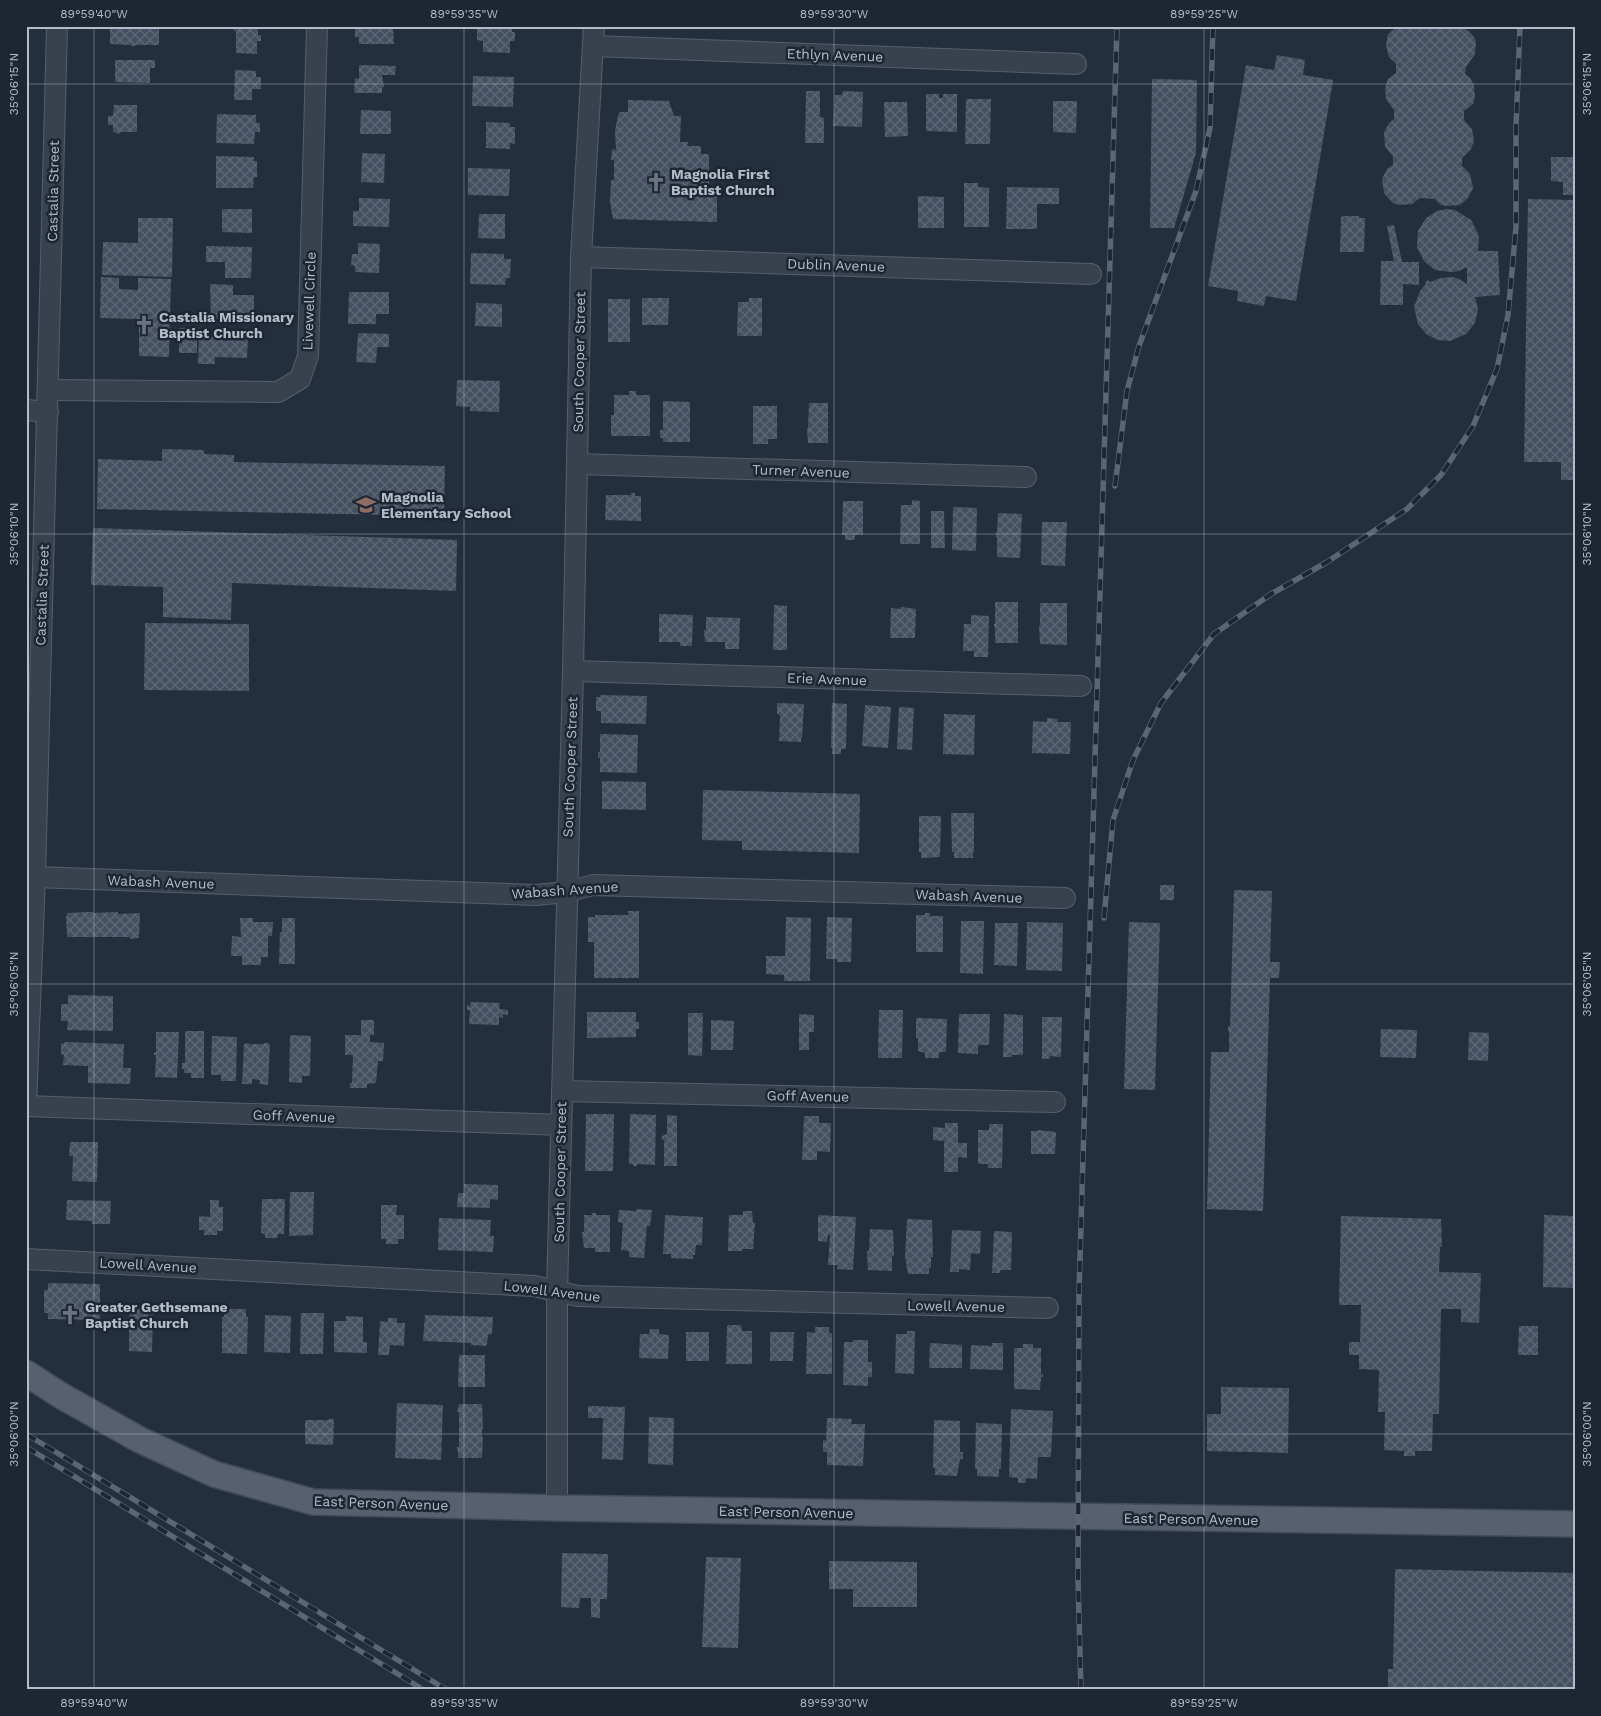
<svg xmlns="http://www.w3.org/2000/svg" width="1601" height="1716" viewBox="0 0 1601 1716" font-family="'Work Sans',sans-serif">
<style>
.building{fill:url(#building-cross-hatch)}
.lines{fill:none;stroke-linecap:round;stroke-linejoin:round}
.minor-casing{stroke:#565f6c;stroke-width:22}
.major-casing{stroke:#414a57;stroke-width:28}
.minor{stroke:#38414e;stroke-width:20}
.major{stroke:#56606e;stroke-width:25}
.rail-casing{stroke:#5a6575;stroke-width:5.5}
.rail{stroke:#1d2633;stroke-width:4;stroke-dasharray:11;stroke-linecap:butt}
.ticks{fill:none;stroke:#b4bcc9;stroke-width:1;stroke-opacity:0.45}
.labels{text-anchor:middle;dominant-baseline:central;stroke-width:5;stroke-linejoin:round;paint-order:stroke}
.street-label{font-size:14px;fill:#b4bcc9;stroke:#1d2633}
.poi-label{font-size:14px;font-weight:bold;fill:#b4bcc9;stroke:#1d2633;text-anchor:start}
.neatline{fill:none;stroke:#b4bcc9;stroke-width:2}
.ticks-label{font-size:12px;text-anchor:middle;fill:#b4bcc9}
</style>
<defs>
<pattern id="building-cross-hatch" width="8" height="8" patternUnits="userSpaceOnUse" patternTransform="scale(1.25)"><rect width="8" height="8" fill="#455162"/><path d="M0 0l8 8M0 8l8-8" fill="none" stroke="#5d6877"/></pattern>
</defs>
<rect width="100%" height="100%" fill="#242f3e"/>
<!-- building -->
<g class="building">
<path d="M110 26H159V45H135V46H131V45L110 44Z"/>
<path d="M234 26H258V35H261V41H257V54L236 53V31H234Z"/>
<path d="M355 26H393L394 44H359V37H355Z"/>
<path d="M477 26H512V32H515V41H510V53L483 52V41L477 40Z"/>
<path d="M1398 26H1462L1472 34 1476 41 1475 54 1466 67 1465 74 1470 78 1474 85 1475 97 1473 104 1464 111V120L1472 129 1474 141 1471 149 1462 158V166L1470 174 1473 188 1468 198 1460 205 1447 206 1441 205 1435 199 1420 198 1412 204 1399 205 1393 203 1384 193 1382 179 1387 169 1393 165V156L1385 147 1384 132 1389 123 1394 119V110L1386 99 1385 88 1388 79 1396 73V64L1389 57 1386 45 1388 34Z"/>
<path d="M1277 55 1305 60 1303 75 1333 80 1296 301 1266 296 1264 306 1237 301 1238 291 1208 286 1246 65 1274 70Z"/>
<path d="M115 60H155V68H150V83L115 82Z"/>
<path d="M359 65 396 66 395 75H382L384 87H382V93H354L355 78 359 79Z"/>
<path d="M235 70 256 71V77H261V89H252V100H234Z"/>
<path d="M473 76 514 77 513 107 472 106Z"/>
<path d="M1152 79 1197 80 1196 153 1174 228H1150Z"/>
<path d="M806 91H820V117L824 118V143H805Z"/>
<path d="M843 91 863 92 862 127 833 126 835 95H842Z"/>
<path d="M926 94H939V98H943V94H957V132L926 131Z"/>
<path d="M966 99H991L990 144H965Z"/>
<path d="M628 100 669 101 674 116H681L680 142H688L687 146H701V154H709V192L717 193V222L613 219 610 202 611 180H614V160H611L612 149 616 150 615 130 619 112H628Z"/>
<path d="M1053 101H1077L1076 133 1053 132Z"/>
<path d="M884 102H907L908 136 885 137Z"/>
<path d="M114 105H137V132H120V134L113 132V125H108V116H113Z"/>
<path d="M361 110 391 111V134H360Z"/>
<path d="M217 114 256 115V123H260V132H255L254 144 216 143Z"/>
<path d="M486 122 510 123V127H515V144L510 143V149L486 148Z"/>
<path d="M362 153 385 154 384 183 361 182Z"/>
<path d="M216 156 254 157V161H257V177H254L253 188H216Z"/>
<path d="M1551 157H1575V195H1563V182L1551 181Z"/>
<path d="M468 168 510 169 509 196 468 195Z"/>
<path d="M964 183H978V187L989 188V227H964Z"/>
<path d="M1007 187 1059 188V204H1037V229H1006Z"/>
<path d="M918 196 944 197V228H918Z"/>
<path d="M359 198 390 199 389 227 353 226V211H359Z"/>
<path d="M1528 199 1575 200V480H1561V462H1524Z"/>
<path d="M222 209H252V233L222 232Z"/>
<path d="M1446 209 1455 210 1471 220 1479 236 1478 251H1498L1500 295 1475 297 1478 309 1475 323 1466 334 1450 341 1438 340 1426 334 1418 324 1414 307 1420 291 1426 284 1425 282 1428 280 1430 282 1441 278 1453 277 1459 279 1467 284V267L1459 271 1451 272 1435 270 1424 261 1417 247 1418 231 1426 218 1437 211Z"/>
<path d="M479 214H505V239L478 238Z"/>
<path d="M1344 216H1359V218H1365L1364 252H1340L1341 217Z"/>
<path d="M138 218H173L172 277 102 275 103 242 138 243Z"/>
<path d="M1394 225 1402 262H1419V285L1403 284V305H1380L1381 261H1394L1387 226Z"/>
<path d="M358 243 380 244 379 273 355 272V266L351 265 352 254H358Z"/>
<path d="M206 246 252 247 251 278H225V262H206Z"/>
<path d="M471 253 504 254V259H511L510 278H506L505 285 470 284Z"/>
<path d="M101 277 119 278V289L138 290V278L171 279 169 357 139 356V319L100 318Z"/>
<path d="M210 284 233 285V295H254V310H250V320L211 319Z"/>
<path d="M349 292H389V314H376V324H348Z"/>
<path d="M642 298H669L668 325H642Z"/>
<path d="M749 298H762V336H737L738 302H749Z"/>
<rect x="608" y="299" width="22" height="43"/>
<path d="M476 303 502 304V327L475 326Z"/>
<rect x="179" y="328" width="18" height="25"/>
<path d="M358 333 389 334V347H377L376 363 356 362Z"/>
<path d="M199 335 248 336 247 358 215 357V364H198Z"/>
<path d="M457 380 500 381 499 412 470 411V407L456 406Z"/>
<path d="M629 391H636V395H650V436H611V415H614V395H629Z"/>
<path d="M663 401 690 402V442H663V438H660V430H663Z"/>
<path d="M809 403H828V443H808L807 428H808Z"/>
<path d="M753 406H777V439H768V444H753Z"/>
<path d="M162 449 204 450V454L234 455V462L445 466 444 516 97 509 98 459 162 461Z"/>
<path d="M631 493H635V496H641V521L605 520 606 495H631Z"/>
<path d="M912 500 920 501V544H900L901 505H912Z"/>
<path d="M843 501H863V535H855V540H845V535H842Z"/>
<path d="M953 507 977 508 976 551 952 550Z"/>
<path d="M931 511H944L945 548H931Z"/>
<path d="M998 513 1022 514 1020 558 997 557V537H996V533H997Z"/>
<path d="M1042 522H1067L1065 566 1041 565Z"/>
<path d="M93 528 457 540 456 591 232 583 231 620 163 617V587L91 585Z"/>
<path d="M995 602H1018V643H995V627H994V624H995Z"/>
<path d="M1040 603H1067V645L1040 644 1039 625H1040Z"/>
<path d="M774 605 787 606V650H773Z"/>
<path d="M901 607 916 609 915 638H890L891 608 901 609Z"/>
<path d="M659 614 693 615 692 646H680V642H659Z"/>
<path d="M971 615 989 616 988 657H974V651H963L964 624H971Z"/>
<path d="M706 617 740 618 739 649H725V642H705L704 630H706Z"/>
<path d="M145 623 249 624V691L144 690Z"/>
<path d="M600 695 647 696 646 724 601 723V711H596V697H600Z"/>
<path d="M777 703 804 704 802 738H801V742L779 741 780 715 777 714Z"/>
<path d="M832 703 847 704 846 749H841V754H832V748H831Z"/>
<path d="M865 705 891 707 888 748 862 746Z"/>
<path d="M899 707 914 708 912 750 897 749Z"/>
<path d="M944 714 975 715 974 755 943 754Z"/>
<path d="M1047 718 1058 719 1057 722H1071L1070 754 1032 753 1033 721 1047 722Z"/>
<path d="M600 734 638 735 637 773 600 772V758H598V752H600Z"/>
<path d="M602 781 646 782V810L602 809Z"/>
<path d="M703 790 860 794 859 853 742 850V841L702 840Z"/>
<path d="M951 813H974V852H973V858H954V852H952Z"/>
<path d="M919 816H941L940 857 921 858V852H919Z"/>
<rect x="1160" y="885" width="14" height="15"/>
<path d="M1234 890 1272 891 1270 962H1280L1279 978H1270L1263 1211 1207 1209 1211 1052H1229V1031H1228V1026H1230Z"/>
<path d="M628 911H639V978H594V942H588V917H595V915H628Z"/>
<path d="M87 912H93V913L118 912V914L140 913 139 938 130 939V937H67L66 916H67V913Z"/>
<path d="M925 913H930V916H943V952H916V915H925Z"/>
<path d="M786 917 811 918 810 981H784V975L766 974V956H785Z"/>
<path d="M827 917 852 918 851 962H837V959H826Z"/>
<path d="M240 918H253V922H273L272 936H268V957H261V965H242V956H231L232 936 241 937Z"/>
<path d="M282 918H295V964H279L280 932H282Z"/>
<path d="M961 921H984L983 974 960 973Z"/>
<path d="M1027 922 1063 923 1062 971 1026 970Z"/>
<path d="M1129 922 1160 923 1155 1090 1124 1089Z"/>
<path d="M995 923H1018L1017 966 994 965Z"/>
<path d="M68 995 113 996V1031L67 1030 68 1021H61V1004H68Z"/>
<path d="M470 1002 500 1003 499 1009 508 1010V1015L503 1014V1018L499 1017V1025L469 1024 470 1010H467V1005L470 1006Z"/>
<path d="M879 1010H903L902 1058H878Z"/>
<path d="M587 1012H636V1022H639V1029H636V1037L587 1038Z"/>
<path d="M688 1013H703L702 1056 688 1055Z"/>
<path d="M799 1014 814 1015V1032H809V1050H799Z"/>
<path d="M959 1014H990L989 1045H978V1054L958 1053Z"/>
<path d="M1004 1014 1023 1015V1055H1012V1057H1003Z"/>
<path d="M1042 1017H1062L1061 1057 1050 1056 1049 1059H1042Z"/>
<path d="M916 1018 947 1019 946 1052H939V1058H925V1053L918 1051V1038H916Z"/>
<path d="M361 1020H374V1035H370V1042L384 1043 383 1061H378L376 1083 367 1084V1088H350V1083H352L353 1055H345V1035H361Z"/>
<path d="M711 1020 734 1021 733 1050H711Z"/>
<path d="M1381 1029 1417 1030 1416 1058 1380 1057Z"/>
<path d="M185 1031H204V1078H191V1073H184V1069H182V1063H185Z"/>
<path d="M156 1032H179L177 1078 155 1077 156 1055H154V1052H156Z"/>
<path d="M1469 1032 1489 1033 1488 1061 1468 1060Z"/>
<path d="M290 1035 311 1036 310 1076H302V1083L289 1082Z"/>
<path d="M212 1036 237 1037 236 1081H221V1075H211Z"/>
<path d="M64 1042 124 1044 123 1068H131L130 1084 88 1083V1066L63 1065 64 1055 61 1054V1043L64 1044Z"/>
<path d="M249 1043V1044H264V1043H268L270 1045 268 1085 259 1084 260 1080 252 1079V1084H242L244 1044Z"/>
<path d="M586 1114H614L613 1171H585Z"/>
<path d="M630 1114 656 1115 655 1165 637 1164V1166H633V1164H629Z"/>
<path d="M667 1115 677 1116V1166H664V1140H662V1136L667 1134Z"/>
<path d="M804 1116H819V1123H831L830 1152 817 1151V1160H802Z"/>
<path d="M945 1123H958V1143H967V1158L958 1157V1172H944V1141L933 1140V1127L945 1128Z"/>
<path d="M989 1124H1003L1002 1168H988V1164H978V1130H989Z"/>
<path d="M1038 1130 1056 1132 1055 1154H1031V1131H1038Z"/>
<path d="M70 1142H98L97 1182 72 1181 73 1156H69Z"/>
<path d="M464 1184 498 1185V1200L490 1199V1208L457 1207 458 1193H464Z"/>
<path d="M290 1192H314L313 1235 289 1236Z"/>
<path d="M262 1199H285L284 1234H278L277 1238H265V1234L261 1233Z"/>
<path d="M67 1200 111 1201 110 1224H92V1221L66 1220Z"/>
<path d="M210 1200H219V1207H223V1231H217V1235H204V1230H199V1216L210 1217Z"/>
<path d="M381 1205H397L396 1215H404V1239H398V1244H386V1239H381Z"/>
<path d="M636 1209 652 1210 650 1226H647L644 1258 629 1257V1251L621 1250 623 1223 618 1222 619 1210 636 1211Z"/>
<path d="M743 1211H752L753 1223H755L753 1249H742V1251H728L729 1215H743Z"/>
<path d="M592 1213H596V1215H610V1252H595V1248H584L582 1232H584V1215H592Z"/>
<path d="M665 1215 703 1217 702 1245H696L695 1255H693V1259L671 1258V1254H663Z"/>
<path d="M818 1215 856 1217 853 1270 837 1269 838 1265H828L830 1235H828L827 1242 818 1241Z"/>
<path d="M1544 1215 1575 1216V1288L1543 1287Z"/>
<path d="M1341 1216 1441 1219 1442 1247H1440L1439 1272 1481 1273 1479 1323 1461 1322V1309H1441L1439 1414H1433L1432 1451H1415V1456H1404V1451L1384 1450 1385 1412H1378L1379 1370 1359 1369V1355H1349V1342H1360L1361 1305H1339Z"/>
<path d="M439 1218 491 1220 490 1236H494L493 1252 438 1250Z"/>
<path d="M907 1219 932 1220 933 1257H931V1268H929V1274H908L905 1257Z"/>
<path d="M870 1229 893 1230 894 1256H892V1271L868 1270 867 1251H869Z"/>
<path d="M952 1230 981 1231 980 1254 971 1253 970 1270 959 1269V1272H950Z"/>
<path d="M994 1231 1012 1232 1011 1270H1000V1273H992Z"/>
<path d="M48 1283 100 1284V1320L48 1319V1313H44V1290H48Z"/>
<path d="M130 1306H153L152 1352 129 1351V1328H128V1324H129Z"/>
<path d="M225 1309H246V1317H248L247 1354 222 1353V1317H224Z"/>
<path d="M301 1313H324L323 1354H300Z"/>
<path d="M265 1315 291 1316 290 1353 264 1352Z"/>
<path d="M425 1315 493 1317 492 1334 488 1335 487 1344 486 1346 471 1345V1343L423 1341Z"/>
<path d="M346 1316 363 1317V1342H367V1353L334 1352V1321H346Z"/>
<path d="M388 1318H397V1323H405L404 1346 390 1345 389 1355H378L380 1321 388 1322Z"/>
<path d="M728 1325H741L742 1331H752V1364H726L727 1327Z"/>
<path d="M1519 1326H1538V1355H1518Z"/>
<path d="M815 1327H829V1333H832V1374H806L807 1332 815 1333Z"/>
<path d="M650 1329H659V1334L669 1335 668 1359 639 1358 640 1334H649Z"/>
<path d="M907 1331H915L914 1374 895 1373 896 1334H907Z"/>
<rect x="686" y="1332" width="23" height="29"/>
<path d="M770 1332H794L793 1361H770Z"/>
<path d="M853 1340H868V1362H872V1377H868V1386L843 1385 844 1342H853Z"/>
<path d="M930 1343 962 1345V1368H929Z"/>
<path d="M992 1343H1003V1370L970 1369 971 1345 992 1346Z"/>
<path d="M1023 1344H1033V1348H1041V1374H1043V1377H1041L1040 1390 1014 1389V1348H1023Z"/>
<path d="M459 1355H485V1387H458Z"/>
<path d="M1221 1387 1289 1388 1288 1453 1207 1451V1414H1221Z"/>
<path d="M397 1403 443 1405 441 1460 395 1458Z"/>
<path d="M459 1404H482L483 1429H482V1437H483L482 1458H458V1451H457V1447H459V1412H457Z"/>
<path d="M588 1406 625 1407 623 1460 602 1459 603 1418H588Z"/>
<path d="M1011 1409 1053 1411 1051 1457H1038L1037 1479 1026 1478V1483H1018V1478L1009 1477Z"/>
<path d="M649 1417 674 1418 673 1465 648 1464Z"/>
<path d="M827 1418 852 1419 851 1424H865L863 1466 827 1465V1452H823V1440L826 1441Z"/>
<path d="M329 1419H334L333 1445 305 1444V1420H329Z"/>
<path d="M934 1420 960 1421V1452H963V1459H960L957 1476 935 1475V1468H933Z"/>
<path d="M976 1423 1002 1424 1001 1469H999V1477L977 1476V1469H975Z"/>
<path d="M562 1553 608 1554 607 1599H600V1618L591 1617V1598H580L579 1608 561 1607Z"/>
<path d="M706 1557 741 1558 738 1648 702 1647Z"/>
<path d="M829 1561 917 1562V1607H853V1589H829Z"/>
<path d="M1395 1569 1575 1573V1690H1388V1669H1393Z"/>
</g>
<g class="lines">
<defs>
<g id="minor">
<path d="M593 46 1076 64"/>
<path d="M581 257 1091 274"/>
<path d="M48 390 278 392 300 379 308 356 317 26"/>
<path d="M26 410 48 412"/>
<path d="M577 464 1026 477"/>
<path d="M573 671 1081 686"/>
<path d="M35 877 535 895 567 892 593 885 1065 898"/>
<path d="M562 1091 1055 1102"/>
<path d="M26 1105 35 877 57 26"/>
<path d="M26 1106 561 1125"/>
<path d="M26 1259 534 1286 578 1296 1048 1308"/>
<path d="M557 1508V1292L573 671 581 257 594 26"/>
</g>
<path id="major" d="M26 1373 60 1395 140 1440 214 1474 313 1502 557 1508 1575 1524"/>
</defs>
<!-- minor casing -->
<use href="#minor" class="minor-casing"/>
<!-- major casing -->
<use href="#major" class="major-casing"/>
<!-- minor -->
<use href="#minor" class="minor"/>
<!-- major -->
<use href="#major" class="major"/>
<defs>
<g id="rail">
<path d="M1115 486 1127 391 1139 346 1196 191 1210 128 1213 26"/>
<path d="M1104 918 1113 820 1133 760 1161 703 1214 634 1271 594 1327 562 1407 509 1441 475 1473 426 1497 369 1508 315 1516 227V127L1520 26"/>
<path d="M26 1434 447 1690"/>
<path d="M26 1447 424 1690"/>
<path d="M1081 1690 1078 1579 1079 1292 1117 26"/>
</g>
</defs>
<!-- rail casing -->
<use href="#rail" class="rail-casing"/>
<!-- rail -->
<use href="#rail" class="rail"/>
</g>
<!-- ticks -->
<path class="ticks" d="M94 26V1690M464 26V1690M834 26V1690M1204 26V1690M1574 26V1690M26 84H1575M26 534H1575M26 984H1575M26 1434H1575"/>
<!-- icons -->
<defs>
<symbol id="church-bare" viewBox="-9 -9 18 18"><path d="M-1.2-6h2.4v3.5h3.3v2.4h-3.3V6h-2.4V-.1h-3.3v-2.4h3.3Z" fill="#6b7280" stroke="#1d2633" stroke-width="2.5" paint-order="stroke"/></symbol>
<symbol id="school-bare" viewBox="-9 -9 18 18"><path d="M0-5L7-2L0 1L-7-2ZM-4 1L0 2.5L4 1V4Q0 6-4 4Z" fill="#8d6e63" stroke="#1d2633" stroke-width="2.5" paint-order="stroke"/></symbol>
</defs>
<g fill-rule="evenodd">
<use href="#church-bare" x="642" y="168" width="28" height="28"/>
<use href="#church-bare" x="130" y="311" width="28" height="28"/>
<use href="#school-bare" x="352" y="491" width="28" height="28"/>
<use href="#church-bare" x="56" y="1301" width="28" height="28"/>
</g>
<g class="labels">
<!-- street labels -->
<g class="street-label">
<text transform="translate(835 55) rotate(2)">Ethlyn Avenue</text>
<text transform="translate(53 191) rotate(-89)">Castalia Street</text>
<text transform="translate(836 265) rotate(2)">Dublin Avenue</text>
<text transform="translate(309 301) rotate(-88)">Livewell Circle</text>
<text transform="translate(579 362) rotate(-89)">South Cooper Street</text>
<text transform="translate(801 471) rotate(2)">Turner Avenue</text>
<text transform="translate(42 595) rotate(-88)">Castalia Street</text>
<text transform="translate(827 679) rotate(2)">Erie Avenue</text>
<text transform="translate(570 767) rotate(-88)">South Cooper Street</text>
<text transform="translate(161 882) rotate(2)">Wabash Avenue</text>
<text transform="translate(565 890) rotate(-4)">Wabash Avenue</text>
<text transform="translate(969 896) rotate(2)">Wabash Avenue</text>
<text transform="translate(808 1096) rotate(1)">Goff Avenue</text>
<text transform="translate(294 1116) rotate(2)">Goff Avenue</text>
<text transform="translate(560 1172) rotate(-89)">South Cooper Street</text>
<text transform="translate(148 1265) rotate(3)">Lowell Avenue</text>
<text transform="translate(552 1291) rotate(7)">Lowell Avenue</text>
<text transform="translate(956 1306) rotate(1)">Lowell Avenue</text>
<text transform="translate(381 1503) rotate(2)">East Person Avenue</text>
<text transform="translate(786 1512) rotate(1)">East Person Avenue</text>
<text transform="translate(1191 1519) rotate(1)">East Person Avenue</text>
</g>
<!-- poi labels -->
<g class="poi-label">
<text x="671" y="174">Magnolia First<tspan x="671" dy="16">Baptist Church</tspan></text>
<text x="159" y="317">Castalia Missionary<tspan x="159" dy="16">Baptist Church</tspan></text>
<text x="381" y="497">Magnolia<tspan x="381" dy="16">Elementary School</tspan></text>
<text x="85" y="1307">Greater Gethsemane<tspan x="85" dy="16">Baptist Church</tspan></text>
</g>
</g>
<!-- border -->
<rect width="1601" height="1716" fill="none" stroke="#1d2633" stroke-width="55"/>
<rect x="28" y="28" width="1546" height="1660" class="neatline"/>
<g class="ticks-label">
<text x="94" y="18">89°59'40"W</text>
<text x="464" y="18">89°59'35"W</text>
<text x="834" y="18">89°59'30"W</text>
<text x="1204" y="18">89°59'25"W</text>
<text transform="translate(14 84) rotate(-90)" y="4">35°06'15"N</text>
<text transform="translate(1587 84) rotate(-90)" y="4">35°06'15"N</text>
<text transform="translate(14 534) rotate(-90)" y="4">35°06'10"N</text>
<text transform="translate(1587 534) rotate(-90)" y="4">35°06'10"N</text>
<text transform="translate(14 984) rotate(-90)" y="4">35°06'05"N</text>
<text transform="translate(1587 984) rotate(-90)" y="4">35°06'05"N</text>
<text transform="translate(14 1434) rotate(-90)" y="4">35°06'00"N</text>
<text transform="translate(1587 1434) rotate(-90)" y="4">35°06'00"N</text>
<text x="94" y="1707">89°59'40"W</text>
<text x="464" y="1707">89°59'35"W</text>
<text x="834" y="1707">89°59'30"W</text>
<text x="1204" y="1707">89°59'25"W</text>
</g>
</svg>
